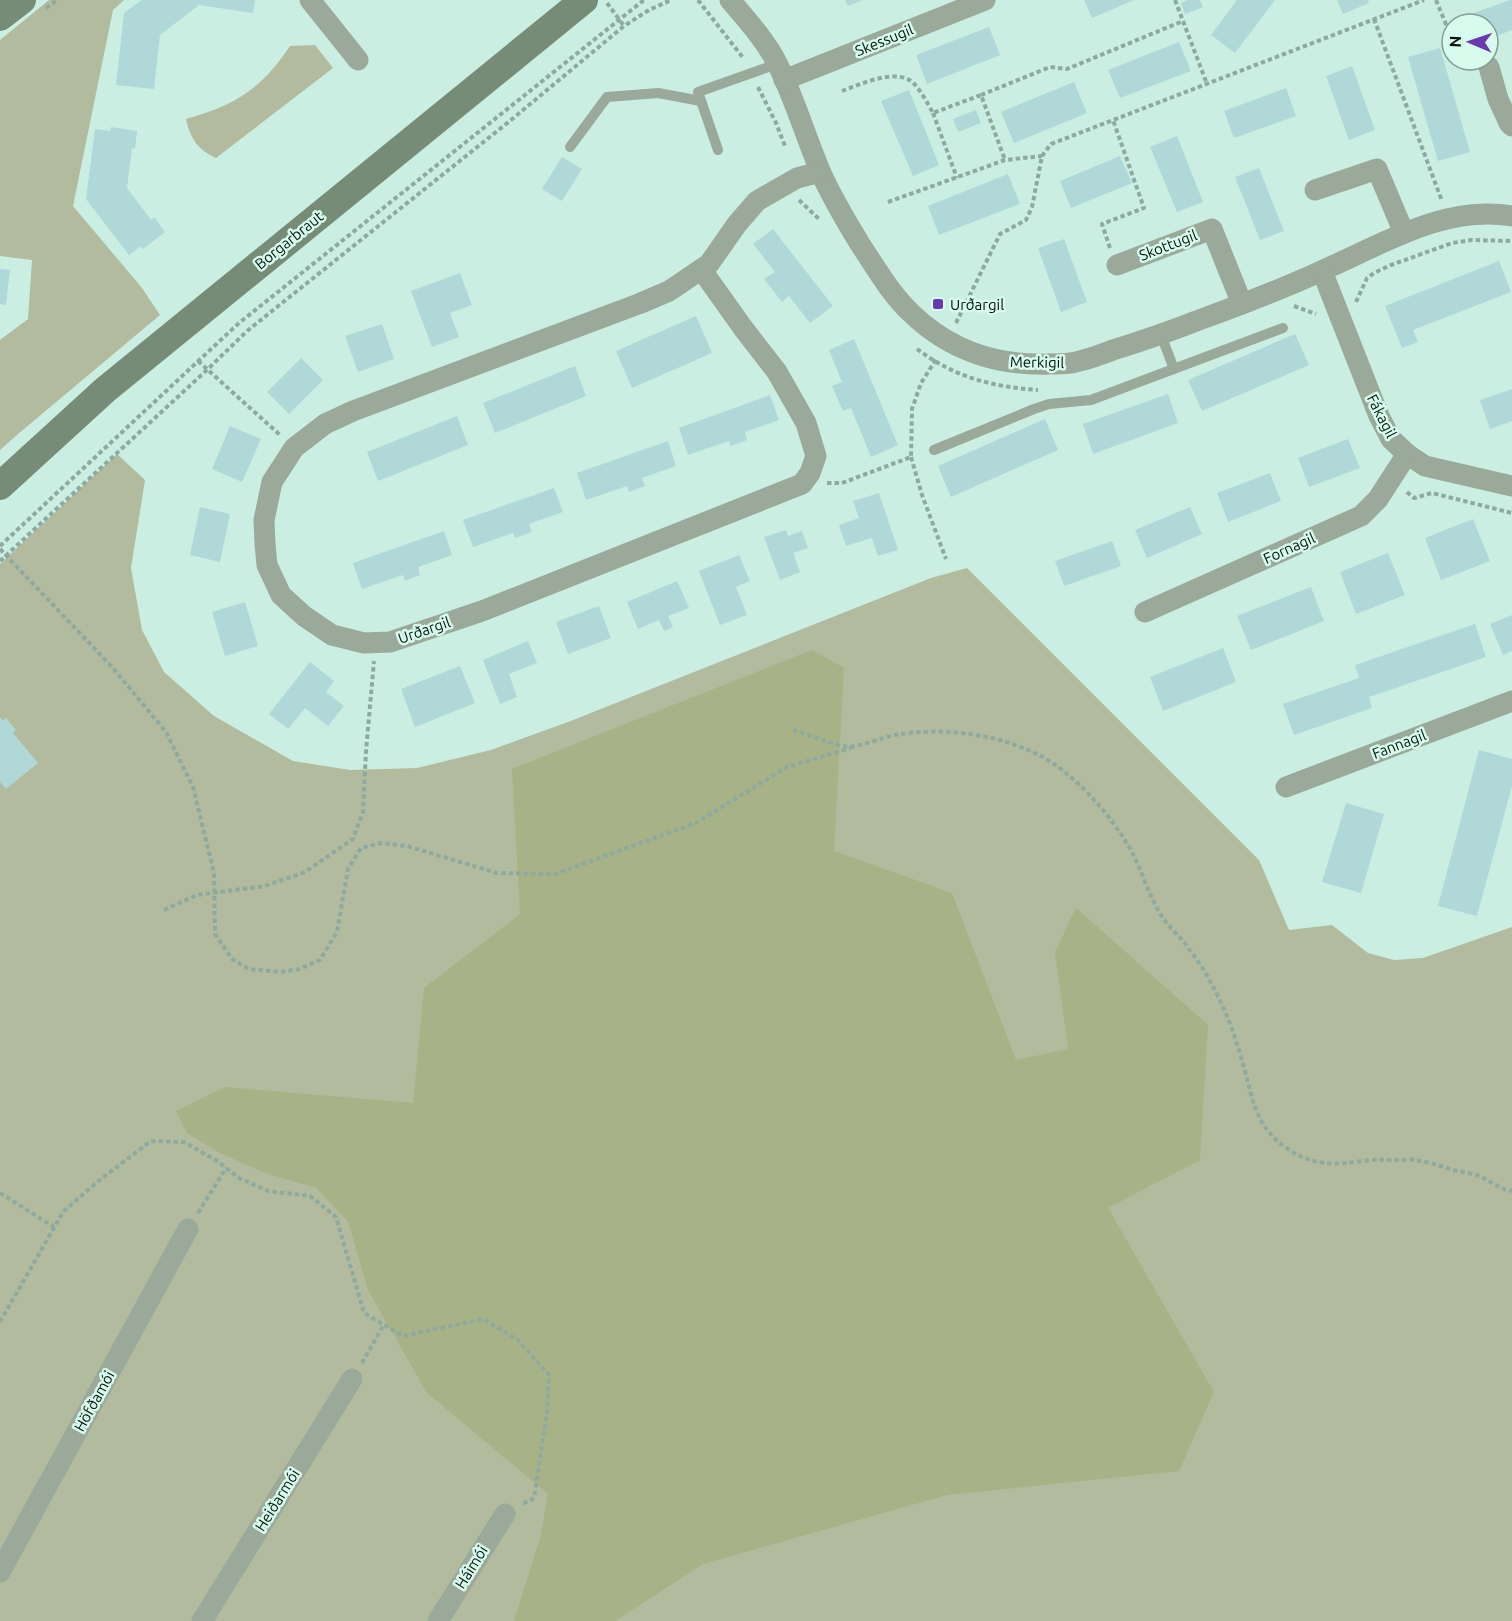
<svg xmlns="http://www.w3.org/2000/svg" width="1512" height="1621" viewBox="0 0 1512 1621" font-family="Ubuntu,sans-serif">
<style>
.green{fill:#b2bb9d}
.forest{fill:#a7b287}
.building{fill:#b0d8d8}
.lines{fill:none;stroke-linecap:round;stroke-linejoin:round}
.path{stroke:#8eaaa0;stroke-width:4;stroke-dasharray:4.5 3;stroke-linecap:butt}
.lane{stroke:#9aa99a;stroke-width:10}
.street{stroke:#9aa99a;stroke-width:21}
.secondary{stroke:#768c77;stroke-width:28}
.poi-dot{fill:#6b38b0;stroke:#d7fcee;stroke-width:2}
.labels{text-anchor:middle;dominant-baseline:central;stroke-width:5;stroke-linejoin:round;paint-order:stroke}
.street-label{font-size:15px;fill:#04100c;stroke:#d7fcee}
.poi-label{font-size:15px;fill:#04100c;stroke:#d7fcee;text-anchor:start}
</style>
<rect width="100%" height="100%" fill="#caeee1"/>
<!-- green -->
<g class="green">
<path d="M49 0H124L113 10 73 206 142 288 160 315 18 434 0 450V340L28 319 32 260 0 256V40Z"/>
<path d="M315 45 333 68 216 158C198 150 190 138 186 119 235 106 262 88 290 46Z"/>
<path d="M117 454 145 480 131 568 142 630 164 672 214 716 293 761 350 770 417 768 491 750 568 722 931 578 967 568 1259 860 1289 930 1332 925 1368 953 1394 960 1423 958 1512 927V1621H0V564Z"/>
</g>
<!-- forest -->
<path class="forest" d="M812 650 844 668 834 851 952 893 1016 1060 1068 1049 1055 952 1076 908 1208 1025 1200 1160 1108 1208 1214 1392 1179 1471 947 1495 703 1564 615 1621H514L541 1535 548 1494 427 1393 368 1290 348 1221 316 1188 265 1173 220 1153 187 1133 176 1111 225 1087 413 1103 424 988 520 914 512 769Z"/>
<!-- building -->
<g class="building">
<path d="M142 0H255L253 13 199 5 160 35 154 89 116 85 124 13Z"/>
<path d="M845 0H863L848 6Z"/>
<path d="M1084 0H1134L1092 18Z"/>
<path d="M1188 0H1200L1203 7 1185 14 1181 3Z"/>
<path d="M1237 0H1275L1235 53 1211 35Z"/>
<path d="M1337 0H1368L1369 3 1343 14Z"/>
<path d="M1510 0H1512V30L1488 39V24H1475L1471 14Z"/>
<path d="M989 27 1000 55 927 84 916 55Z"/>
<path d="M1179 42 1191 71 1120 98 1108 70Z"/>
<path d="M1440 48 1470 152 1438 161 1408 57Z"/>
<path d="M1352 66 1375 130 1349 140 1326 76Z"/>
<path d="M1074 82 1087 113 1014 143 1001 112Z"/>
<path d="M1286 88 1296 116 1234 138 1224 111Z"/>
<path d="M909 90 939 165 913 176 881 101Z"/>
<path d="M976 110 981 123 958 132 953 119Z"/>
<path d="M111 127 137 131 135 149 132 148 127 188 151 220 154 217 165 232 143 249 141 246 129 255 86 199 95 129 110 131Z"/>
<path d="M1177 136 1203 202 1177 212 1150 147Z"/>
<path d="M1120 156 1132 183 1071 208 1060 181Z"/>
<path d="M562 157 582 169 562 201 542 189Z"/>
<path d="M1259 168 1284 231 1260 240 1235 177Z"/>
<path d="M1008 174 1020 204 939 235 928 206Z"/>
<path d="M773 229 833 306 810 323 789 296 782 302 764 279 775 272 753 244Z"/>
<path d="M1064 239 1087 302 1061 312 1038 248Z"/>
<path d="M1499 261 1511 292 1413 330 1418 342 1402 348 1385 306Z"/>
<path d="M0 269 10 270 6 305 0 304Z"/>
<path d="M460 273 472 305 450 313 459 337 432 347 411 291Z"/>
<path d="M696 316 712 353 632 388 616 351Z"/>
<path d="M382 324 394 359 358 372 345 336Z"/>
<path d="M1295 334 1309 365 1202 411 1188 380Z"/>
<path d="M854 339 898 445 871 457 851 408 843 411 832 386 842 382 829 350Z"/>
<path d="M301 358 323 380 289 414 267 392Z"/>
<path d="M575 366 586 396 495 433 483 403Z"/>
<path d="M1512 389V421L1490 429 1480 400Z"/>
<path d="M1168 394 1178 423 1093 454 1083 424Z"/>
<path d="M770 395 779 420 745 432 747 440 731 446 729 441 688 455 679 428Z"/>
<path d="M457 416 468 445 378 481 367 452Z"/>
<path d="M1045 419 1058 450 951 497 938 466Z"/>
<path d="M230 426 261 439 242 482 212 469Z"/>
<path d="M1348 439 1360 468 1309 487 1298 458Z"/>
<path d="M668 441 676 466 642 478 645 486 629 492 627 486 586 500 577 473Z"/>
<path d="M1270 473 1281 501 1228 522 1217 493Z"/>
<path d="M554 488 563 512 529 524 532 532 515 538 513 533 473 547 463 520Z"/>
<path d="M879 493 898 550 878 556 872 538 846 546 839 525 859 518 853 501Z"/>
<path d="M200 507 230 514 220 562 190 555Z"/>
<path d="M1190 507 1202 534 1147 558 1135 530Z"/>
<path d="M1473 519 1490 561 1441 580 1425 538Z"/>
<path d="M786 530 788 536 802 531 808 548 793 553 800 572 780 580 764 537Z"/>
<path d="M444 531 452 555 418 567 420 575 405 581 403 575 362 589 353 563Z"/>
<path d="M1112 541 1121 566 1064 586 1055 561Z"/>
<path d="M1388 553 1405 595 1356 614 1340 572Z"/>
<path d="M739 555 750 581 736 587 747 615 720 625 699 571Z"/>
<path d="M677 581 689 608 668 616 673 627 664 631 659 620 638 629 627 602Z"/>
<path d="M1311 587 1324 621 1251 650 1237 616Z"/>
<path d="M245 602 258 646 225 656 212 612Z"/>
<path d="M599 606 611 638 568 654 556 622Z"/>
<path d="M1512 615V651L1503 655 1490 624Z"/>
<path d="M1475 624 1486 657 1369 697 1372 708 1294 735 1283 704 1359 678 1355 665Z"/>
<path d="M528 641 537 663 509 674 517 697 500 704 483 660Z"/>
<path d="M1223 648 1236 682 1163 711 1150 677Z"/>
<path d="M310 662 334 681 326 692 344 706 328 726 305 708 288 729 269 714Z"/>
<path d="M460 666 475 703 415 727 401 689Z"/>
<path d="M0 717 3 721 6 718 16 730 13 733 38 763 6 789 0 782Z"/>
<path d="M1479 750 1512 759V786L1477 916 1438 906Z"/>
<path d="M1346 803 1384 814 1361 893 1322 882Z"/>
</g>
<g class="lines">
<!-- path -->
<g class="path">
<path d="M698 0 744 59"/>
<path d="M1175 0 1207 84"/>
<path d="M1436 0 1452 39"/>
<path d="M607 3 624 26"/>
<path d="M46 8 57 0"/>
<path d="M1374 19 1442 201"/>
<path d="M1461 60 1462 64 1471 65"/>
<path d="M758 87 776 123 785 146"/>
<path d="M842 91C860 84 894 69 911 81 919 87 928 104 933 113L981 95 1005 160"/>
<path d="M981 95 1050 67 1067 69 1183 21"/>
<path d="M933 113 957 178"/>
<path d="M799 200 819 219"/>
<path d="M888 202 1005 160 1042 156"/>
<path d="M1110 248 1102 224 1144 208 1113 120"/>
<path d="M1356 302 1367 278 1374 273 1391 265 1452 243 1472 240 1512 241"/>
<path d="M1294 306 1316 314"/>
<path d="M956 323 1000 234 1026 220 1032 207 1042 156 1051 144 1424 0"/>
<path d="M917 349C954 377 993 387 1038 390"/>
<path d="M198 361 280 435"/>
<path d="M911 457 922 495 946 559"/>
<path d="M827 483H842L911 457 912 409 921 383 937 358"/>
<path d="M1407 492 1414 498 1432 493 1512 513"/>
<path d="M0 546 239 323 644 0"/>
<path d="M0 549 113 668 166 732 193 787 214 873 215 934 232 959 249 969 280 972 299 969 320 960 337 932 348 869 361 848 381 843 407 846 497 873 555 874 696 823 787 767 851 748"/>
<path d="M0 561 208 369 247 331 511 120 624 26 649 10 671 0"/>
<path d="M793 730C810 735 831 744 848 747 855 748 885 737 895 735 941 727 994 733 1037 754 1074 772 1114 818 1133 854 1143 874 1149 896 1161 915 1169 928 1181 937 1189 949 1205 969 1217 993 1227 1016 1234 1033 1239 1050 1244 1067 1253 1101 1256 1128 1288 1149 1312 1166 1335 1165 1363 1161 1374 1159 1385 1160 1397 1160 1403 1160 1410 1159 1416 1160 1428 1162 1441 1166 1453 1170 1462 1172 1473 1173 1481 1177 1492 1182 1500 1189 1512 1191"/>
<path d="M164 910 197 895 265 886 305 872 353 839 363 812 366 751 374 661"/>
<path d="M0 1193 54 1227"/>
<path d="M198 1213 226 1168"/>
<path d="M0 1322 63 1212 97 1182 151 1141 184 1142 217 1161 239 1178 268 1191 310 1196 336 1217 364 1313 403 1336 483 1319 518 1340 549 1375 547 1413 534 1498 521 1505"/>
<path d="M362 1363 384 1324"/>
</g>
<!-- lane -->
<g class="lane">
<path d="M570 147 607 97 658 93 701 101"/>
<path d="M718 150 698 92 777 64"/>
<path d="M1161 335 1174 369"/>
<path d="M934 450 1034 409 1049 404 1091 400 1283 328"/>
</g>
<!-- street -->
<g class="street">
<path d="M310 0 358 60"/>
<path d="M730 0C747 20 766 41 778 65 795 100 806 138 821 173 832 198 846 221 860 244 876 268 890 293 911 313 949 350 997 366 1049 364 1056 364 1063 364 1070 363 1084 361 1099 355 1113 350 1142 341 1171 331 1199 320 1243 304 1288 287 1330 267 1388 241 1447 205 1512 216"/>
<path d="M1489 67 1498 99 1509 123 1512 126"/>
<path d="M784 80 985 0"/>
<path d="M1315 190 1377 169 1404 233"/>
<path d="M1117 265 1212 229 1242 304"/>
<path d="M701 269 743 328 777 372 806 423 816 456 810 473 802 484 482 611 390 642 364 643 332 635 304 616 281 595 267 565 265 544 264 520 272 482 294 448 325 424 353 411 641 303 669 291 709 264 737 224 757 201 797 178 820 172"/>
<path d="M1322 271 1379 416 1391 439 1407 454 1425 466 1512 486"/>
<path d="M1145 612 1361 516 1378 499 1407 454"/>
<path d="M1286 787 1512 701"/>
<path d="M0 1572 188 1229"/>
<path d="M202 1621 352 1379"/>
<path d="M438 1621 505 1514"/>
</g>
<!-- secondary -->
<g class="secondary">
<path d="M0 17 22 0"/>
<path d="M0 486 105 390 584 0"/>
</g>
</g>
<!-- markers -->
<rect class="poi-dot" x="932" y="298" width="12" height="12" rx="3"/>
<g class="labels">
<!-- street labels -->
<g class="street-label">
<text transform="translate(884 40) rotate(-22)">Skessugil</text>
<text transform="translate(289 240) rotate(-39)">Borgarbraut</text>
<text transform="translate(1168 245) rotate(-21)">Skottugil</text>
<text transform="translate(1037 362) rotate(1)">Merkigil</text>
<text transform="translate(1382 416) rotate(63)">Fákagil</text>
<text transform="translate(1289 548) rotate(-24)">Fornagil</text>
<text transform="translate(424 630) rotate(-19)">Urðargil</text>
<text transform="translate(1399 744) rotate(-21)">Fannagil</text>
<text transform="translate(94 1401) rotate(-61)">Höfðamói</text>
<text transform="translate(277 1500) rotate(-58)">Heiðarmói</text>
<text transform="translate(471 1567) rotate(-58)">Háimói</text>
</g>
<!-- poi labels -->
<g class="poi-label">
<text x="950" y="304">Urðargil</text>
</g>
</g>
<!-- north arrow -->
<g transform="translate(1470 42) rotate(272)"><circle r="28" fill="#d7fcee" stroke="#839e94" stroke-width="1.5"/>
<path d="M0-4.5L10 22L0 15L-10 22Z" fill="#6b38b0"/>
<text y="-9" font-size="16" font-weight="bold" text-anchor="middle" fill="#04100c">N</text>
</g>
</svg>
